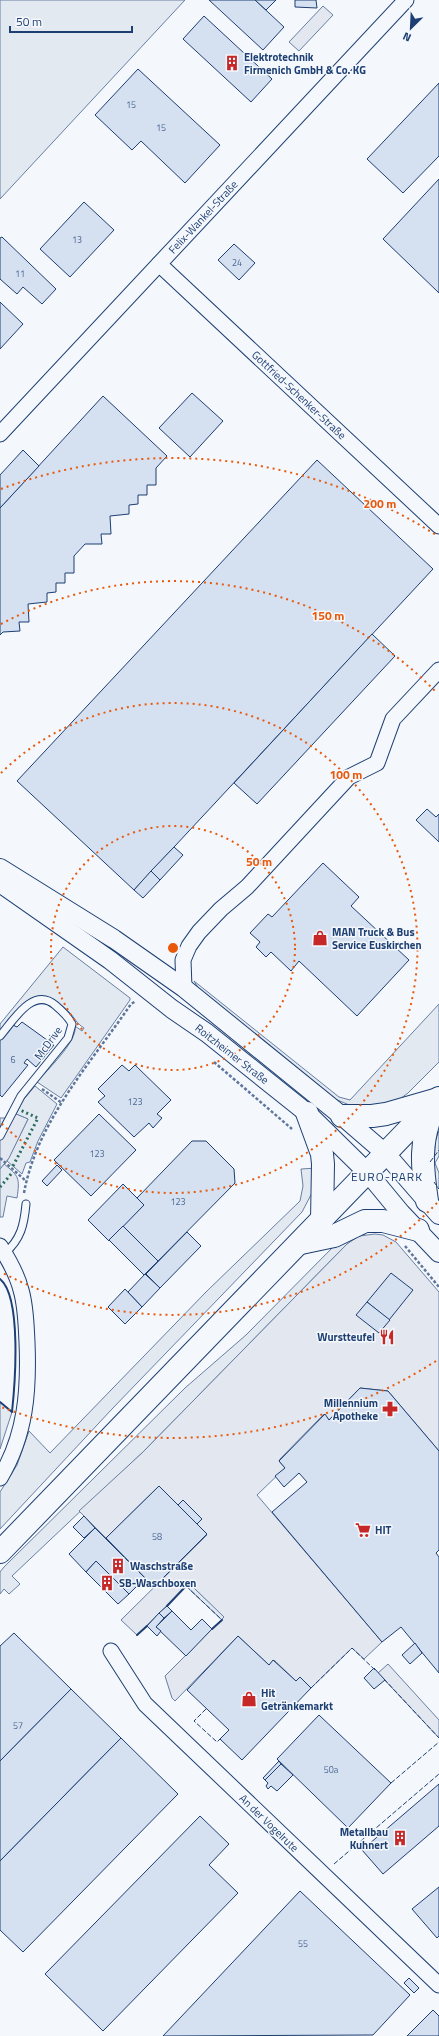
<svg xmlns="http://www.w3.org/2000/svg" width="439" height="2036" viewBox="0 0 439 2036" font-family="'Titillium Web',sans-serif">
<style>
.green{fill:#e3e9f0;stroke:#687fa3}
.parking{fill:#e3e8f0;stroke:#687fa3}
.building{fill:#d5e0f0;stroke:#1d3f73}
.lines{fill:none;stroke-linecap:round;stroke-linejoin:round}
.service-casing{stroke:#1d3f73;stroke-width:9}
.minor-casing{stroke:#1d3f73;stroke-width:17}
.tertiary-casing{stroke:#1d3f73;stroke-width:20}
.primary-casing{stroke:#1d3f73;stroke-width:24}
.path{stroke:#5e769c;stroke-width:2.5;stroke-dasharray:3 2;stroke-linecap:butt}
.service{stroke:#f4f7fb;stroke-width:7}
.minor{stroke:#f4f7fb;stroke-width:15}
.tertiary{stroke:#f4f7fb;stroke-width:18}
.primary{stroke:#f4f7fb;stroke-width:22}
.hedge{stroke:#2c6c60;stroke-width:3;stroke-dasharray:2 3;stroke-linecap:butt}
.fence{stroke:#1d3f73;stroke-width:1;stroke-dasharray:5 2;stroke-linecap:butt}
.wall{stroke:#1d3f73;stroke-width:2}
.ring{fill:none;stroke:#e8590c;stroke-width:2;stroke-dasharray:2 4}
.labels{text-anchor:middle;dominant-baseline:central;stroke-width:3;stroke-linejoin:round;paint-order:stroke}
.number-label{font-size:9px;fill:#4b6792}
.poi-label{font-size:11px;font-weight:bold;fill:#1d3f73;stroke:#f4f7fb;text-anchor:start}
.street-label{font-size:11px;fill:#1d3f73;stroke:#f4f7fb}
.neighbourhood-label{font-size:12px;letter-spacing:1px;fill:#1d3f73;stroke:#f4f7fb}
.centre{fill:#e8590c;stroke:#f4f7fb;stroke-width:2}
.ring-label{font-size:12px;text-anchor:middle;font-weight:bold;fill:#e8590c;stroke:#f4f7fb;stroke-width:3;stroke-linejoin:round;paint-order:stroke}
</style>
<rect width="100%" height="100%" fill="#f4f7fb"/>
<!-- green -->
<g class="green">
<path d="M0 0H185L0 199Z"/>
<path d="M63 947 130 998V1000L61 1098 37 1082C47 1070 78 1041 75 1026L82 1031 84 1028C76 1023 75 1018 69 1012 36 979 23 1004 0 1032V1024Z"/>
<path d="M194 981 339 1097 350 1100 439 1004V1062L408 1093 397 1101 386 1106 354 1107 335 1099 204 994 197 986Z"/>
<path d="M35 1086 57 1104 38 1141 30 1162 26 1163 22 1174 7 1161 28 1119 16 1114 24 1099Z"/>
<path d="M439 1131V1156L435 1163 439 1173V1189L436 1185 430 1151Z"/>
<path d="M4 1164C19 1176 20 1178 17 1198L7 1196 3 1217H0V1169Z"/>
<path d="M317 1168 313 1191 302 1212 112 1409 0 1529V1492L17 1465 29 1431 50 1453 206 1292 300 1201 303 1186 301 1169Z"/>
<path d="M363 1228 365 1235 347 1244 143 1452 12 1576 20 1584 9 1594 4 1589 0 1594V1572L4 1567 185 1388 246 1335 337 1243Z"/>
<path d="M0 1402 12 1412 0 1449Z"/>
<path d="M191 1582 195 1584 193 1587 225 1617 222 1620 186 1586Z"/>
</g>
<!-- parking -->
<g class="parking">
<path d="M323 6 333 15 299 51 289 42Z"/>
<path d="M9 1111 28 1119 9 1158 0 1169V1118H6Z"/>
<path d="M375 1234 383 1235 396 1242 439 1292V1451L388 1391 360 1388 329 1420 324 1414 280 1459 279 1461 285 1468 257 1495 382 1642 364 1659 352 1648 311 1688 296 1681 274 1660 269 1665 238 1636 175 1701 172 1698 165 1676 224 1617 193 1587 195 1584 191 1582 137 1635 121 1620 207 1535 197 1524 202 1519 183 1500 178 1505 159 1486 106 1538 79 1511 143 1452 347 1244 359 1236Z"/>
<path d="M388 1664 439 1720V1738L378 1673Z"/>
</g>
<!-- building -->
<g class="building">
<path d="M209 0H255L284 27 263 50Z"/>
<path d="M255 0H276L266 10Z"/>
<path d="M295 0H316L317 8 295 7Z"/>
<path d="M204 16 272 79 251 102 183 39Z"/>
<path d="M138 69 220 145 185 183 141 141 132 150 95 115Z"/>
<path d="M439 83V156L403 193 367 159Z"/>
<path d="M439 179V293L383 239Z"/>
<path d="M84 202 114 230 70 277 40 249Z"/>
<path d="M2 237 56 289 42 304 23 287 17 294 0 279V238Z"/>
<path d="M234 244 255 263 239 280 218 260Z"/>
<path d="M0 302 23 324 0 349Z"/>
<path d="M192 393 223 421 190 457 159 428Z"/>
<path d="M103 396 167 456 156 468V485H147V495H138V504L129 505V514L110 516 111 534H101L102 544H85L74 556V573H65V583H56V592L47 593V602L28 604 29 622H19L20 631 3 632 0 635V508Z"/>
<path d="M23 450 39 466 0 508V475Z"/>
<path d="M317 460 433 569 134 890 17 781Z"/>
<path d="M372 634 395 656 257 804 234 783Z"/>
<path d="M427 809 436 817 439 814V842L416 820Z"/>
<path d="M174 847 183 855 160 880 151 871Z"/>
<path d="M323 863 359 897 351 906 409 960 357 1016 299 961 291 971 271 952 266 957 256 947 260 942 250 933 268 914 272 917Z"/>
<path d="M151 871 160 880 143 898 134 890Z"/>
<path d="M22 1022 54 1045 36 1067 27 1059 24 1063 28 1065 2 1097 0 1095V1040L13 1025 17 1027Z"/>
<path d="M122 1065 129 1071 135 1065 171 1100 157 1114 162 1118 153 1128 149 1123 134 1137 98 1102 105 1096 98 1089Z"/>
<path d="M99 1114 136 1150 91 1196 54 1160Z"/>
<path d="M192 1141H206L234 1169 235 1183 158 1261 123 1226 144 1205 137 1198Z"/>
<path d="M57 1165 62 1170 47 1186 42 1181Z"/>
<path d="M123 1184 144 1205 109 1241 88 1220Z"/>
<path d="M123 1226 158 1261 144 1275 109 1240Z"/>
<path d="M187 1232 201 1246 160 1288 146 1274Z"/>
<path d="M391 1273 413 1290 389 1320 367 1302Z"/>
<path d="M145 1274 160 1288 142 1307 128 1292Z"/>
<path d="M125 1289 142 1307 125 1324 108 1307Z"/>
<path d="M367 1302 390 1320 379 1333 356 1315Z"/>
<path d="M360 1388 388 1391 439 1451V1550L436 1553 439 1557V1673L401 1627 382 1642 272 1512 307 1482 299 1473 284 1487 275 1476 285 1468 279 1461 325 1414 329 1420Z"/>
<path d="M159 1486 207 1534 154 1587 106 1538Z"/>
<path d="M183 1500 202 1519 197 1524 178 1505Z"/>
<path d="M84 1516 95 1528 84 1538 73 1527Z"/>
<path d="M95 1528 145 1578 129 1594 96 1561 86 1572 69 1554Z"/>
<path d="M96 1561 129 1594 118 1604 86 1572Z"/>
<path d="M167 1606 172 1611 164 1618 159 1613Z"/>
<path d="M172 1611 191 1630 202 1619 212 1629 186 1656 156 1627Z"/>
<path d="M159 1613 164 1618 156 1627 161 1631 157 1636 147 1626Z"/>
<path d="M14 1633 71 1689 0 1761V1646Z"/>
<path d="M238 1636 269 1665 273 1660 296 1681 300 1677 311 1688 242 1760 220 1739 229 1730 187 1690Z"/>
<path d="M415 1643 422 1653 410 1664 402 1655Z"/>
<path d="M374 1668 385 1680 374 1689 364 1678Z"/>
<path d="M71 1689 121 1738 0 1861V1761Z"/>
<path d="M319 1715 391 1783 348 1828 277 1759Z"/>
<path d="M121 1738 178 1794 23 1952 0 1930V1861Z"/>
<path d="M279 1761 281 1764 265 1780 263 1778Z"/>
<path d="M281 1764 293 1775 277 1791 271 1786 268 1789 266 1786 268 1783 265 1780Z"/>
<path d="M439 1784V1826L383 1874 362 1850Z"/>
<path d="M200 1816 229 1844 209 1865 238 1893 103 2031 45 1974Z"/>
<path d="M439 1887V1936L437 1938 412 1909Z"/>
<path d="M300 1891 410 1995 373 2035 163 2036Z"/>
<path d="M409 1978 419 1988 414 1993 404 1983Z"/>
<path d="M433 2010 439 2016V2036H407Z"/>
</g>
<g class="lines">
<defs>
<g id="service">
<path d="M0 1036C13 1021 33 986 55 1005 62 1011 68 1016 72 1024L68 1038 21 1096 0 1136"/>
<path d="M5 1253C21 1239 24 1225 26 1204"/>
</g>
<g id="minor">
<path d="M159 264 439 526"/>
<path d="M0 434 406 0"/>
<path d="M184 988 183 960 189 946 199 932 221 909 247 887 349 777 377 763 393 719 439 670"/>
<path d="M0 1246C9 1260 17 1274 21 1290 26 1307 26 1324 27 1342 29 1390 26 1435 0 1478"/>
<path d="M111 1651 145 1704 439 1985"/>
</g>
<g id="tertiary">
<path d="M0 868 114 939 184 988 342 1116 386 1154 439 1215"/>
<path d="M0 883 110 960 172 1009 207 1033 307 1113 368 1173 401 1213 439 1253"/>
</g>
<g id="primary">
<path d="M307 1113 322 1154 323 1164 322 1220"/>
<path d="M342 1116H372L386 1114 438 1099"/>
<path d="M427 1201C422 1167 419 1141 434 1108"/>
<path d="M301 1243 334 1236 365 1221H383L418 1230"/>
<path d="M0 1552 439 1098"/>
</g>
</defs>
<!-- service casing -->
<use href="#service" class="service-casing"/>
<!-- minor casing -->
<use href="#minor" class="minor-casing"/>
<!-- tertiary casing -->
<use href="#tertiary" class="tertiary-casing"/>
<!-- primary casing -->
<use href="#primary" class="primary-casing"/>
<!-- path -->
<g class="path">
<path d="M214 1062 292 1129"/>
<path d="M42 1089 62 1103"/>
<path d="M0 1158 26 1181"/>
<path d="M24 1193C37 1121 91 1063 131 1004L136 1001"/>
<path d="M405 1246 439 1287"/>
</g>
<!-- service -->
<use href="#service" class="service"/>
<!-- minor -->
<use href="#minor" class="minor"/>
<!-- tertiary -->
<use href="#tertiary" class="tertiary"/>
<!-- primary -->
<use href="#primary" class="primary"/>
<!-- hedge -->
<g class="hedge">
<path d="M13 1166 38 1118 20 1110"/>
<path d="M0 1187 12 1173"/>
</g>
<!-- fence -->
<g class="fence">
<path d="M430 1162 439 1150"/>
<path d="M434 1182 439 1189"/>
<path d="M186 1586 222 1620"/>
<path d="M384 1679 439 1738"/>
<path d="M311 1688 352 1648 375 1670"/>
<path d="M206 1709 194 1721 217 1742 220 1739"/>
<path d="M391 1783 439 1742"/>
<path d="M334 1864 439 1774"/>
</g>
<!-- wall -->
<g class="wall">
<path d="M0 1279C22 1297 15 1384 12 1412L0 1402"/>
<path d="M167 1606 186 1586"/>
<path d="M212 1629 222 1620"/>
<path d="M137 1635 147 1626"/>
</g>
</g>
<!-- distance rings -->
<g class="ring">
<circle cx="173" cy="948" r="122"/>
<path d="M1 773A245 245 0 1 1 1 1123"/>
<path d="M437 1203A367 367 0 0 1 1 1272M1 624A367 367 0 0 1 437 693"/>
<path d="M436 1361A490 490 0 0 1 1 1407M1 489A490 490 0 0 1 436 535"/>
</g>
<!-- icons -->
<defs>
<symbol id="building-bare" viewBox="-9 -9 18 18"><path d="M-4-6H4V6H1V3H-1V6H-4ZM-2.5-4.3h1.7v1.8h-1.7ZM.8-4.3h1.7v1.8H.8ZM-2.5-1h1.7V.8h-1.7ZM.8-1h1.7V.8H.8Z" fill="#c62828" stroke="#f4f7fb" stroke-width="2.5" paint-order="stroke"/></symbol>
<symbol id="shop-bare" viewBox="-9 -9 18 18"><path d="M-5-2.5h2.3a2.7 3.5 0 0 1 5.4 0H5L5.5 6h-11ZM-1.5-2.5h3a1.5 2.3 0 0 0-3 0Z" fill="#c62828" stroke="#f4f7fb" stroke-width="2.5" paint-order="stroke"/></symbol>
<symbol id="restaurant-bare" viewBox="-9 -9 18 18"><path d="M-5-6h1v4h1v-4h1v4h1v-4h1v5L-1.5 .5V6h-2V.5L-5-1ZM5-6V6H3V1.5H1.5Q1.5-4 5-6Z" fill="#c62828" stroke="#f4f7fb" stroke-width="2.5" paint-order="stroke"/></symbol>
<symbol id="pharmacy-bare" viewBox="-9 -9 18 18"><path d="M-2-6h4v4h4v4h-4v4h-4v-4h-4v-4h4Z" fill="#c62828" stroke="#f4f7fb" stroke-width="2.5" paint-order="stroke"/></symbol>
<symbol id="supermarket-bare" viewBox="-9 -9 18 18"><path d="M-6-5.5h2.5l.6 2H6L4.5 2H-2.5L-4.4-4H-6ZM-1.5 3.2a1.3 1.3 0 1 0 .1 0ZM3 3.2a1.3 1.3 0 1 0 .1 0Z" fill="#c62828" stroke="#f4f7fb" stroke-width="2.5" paint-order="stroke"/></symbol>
</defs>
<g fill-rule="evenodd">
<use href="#building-bare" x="221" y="52" width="22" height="22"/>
<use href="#shop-bare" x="309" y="927" width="22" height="22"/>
<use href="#restaurant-bare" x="376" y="1326" width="22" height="22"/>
<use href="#pharmacy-bare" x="379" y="1398" width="22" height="22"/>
<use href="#supermarket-bare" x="352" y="1519" width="22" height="22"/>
<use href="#building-bare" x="107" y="1555" width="22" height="22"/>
<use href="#building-bare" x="96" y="1572" width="22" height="22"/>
<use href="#shop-bare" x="238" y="1688" width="22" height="22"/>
<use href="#building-bare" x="389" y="1827" width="22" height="22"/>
</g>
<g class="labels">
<!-- number labels -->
<g class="number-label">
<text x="131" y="104">15</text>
<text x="161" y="127">15</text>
<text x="77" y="239">13</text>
<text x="237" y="262">24</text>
<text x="20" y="273">11</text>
<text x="13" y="1059">6</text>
<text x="135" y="1101">123</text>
<text x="97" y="1153">123</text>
<text x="178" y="1201">123</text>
<text x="157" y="1536">58</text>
<text x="18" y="1725">57</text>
<text x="331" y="1769">50a</text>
<text x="303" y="1943">55</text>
</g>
<!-- poi labels -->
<g class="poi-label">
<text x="244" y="57">Elektrotechnik<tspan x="244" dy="13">Firmenich GmbH &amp; Co. KG</tspan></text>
<text x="332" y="932">MAN Truck &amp; Bus<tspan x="332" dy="13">Service Euskirchen</tspan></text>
<text x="375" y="1337" text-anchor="end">Wurstteufel</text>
<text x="378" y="1403" text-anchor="end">Millennium<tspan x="378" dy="13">Apotheke</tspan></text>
<text x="375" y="1530">HIT</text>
<text x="130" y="1566">Waschstraße</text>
<text x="119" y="1583">SB-Waschboxen</text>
<text x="261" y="1693">Hit<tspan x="261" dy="13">Getränkemarkt</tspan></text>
<text x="388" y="1832" text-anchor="end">Metallbau<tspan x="388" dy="13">Kuhnert</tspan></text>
</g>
<!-- street labels -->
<g class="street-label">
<text transform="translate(203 217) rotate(-47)">Felix-Wankel-Straße</text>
<text transform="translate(299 395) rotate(43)">Gottfried-Schenker-Straße</text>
<text transform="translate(48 1043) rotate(-54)">McDrive</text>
<text transform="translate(232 1054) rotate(38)">Roitzheimer Straße</text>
<text transform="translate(269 1823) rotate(44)">An der Vogelrute</text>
</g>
<!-- neighbourhood labels -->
<g class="neighbourhood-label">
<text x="387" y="1176">EURO-PARK</text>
</g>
</g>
<circle cx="173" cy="948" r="6" class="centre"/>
<g class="ring-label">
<text x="380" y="508">200 m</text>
<text x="328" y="620">150 m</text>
<text x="346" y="779">100 m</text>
<text x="259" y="866">50 m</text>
</g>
<!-- north arrow -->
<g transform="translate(411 28) rotate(204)" stroke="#f4f7fb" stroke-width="3" paint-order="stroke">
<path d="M0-3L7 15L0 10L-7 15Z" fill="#1d3f73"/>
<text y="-6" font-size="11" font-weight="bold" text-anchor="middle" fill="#1d3f73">N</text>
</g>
<!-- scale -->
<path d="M10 26v6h122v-6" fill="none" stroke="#1d3f73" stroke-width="2"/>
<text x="16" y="26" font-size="12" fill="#1d3f73" stroke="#f4f7fb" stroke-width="3" paint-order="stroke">50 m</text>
</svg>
